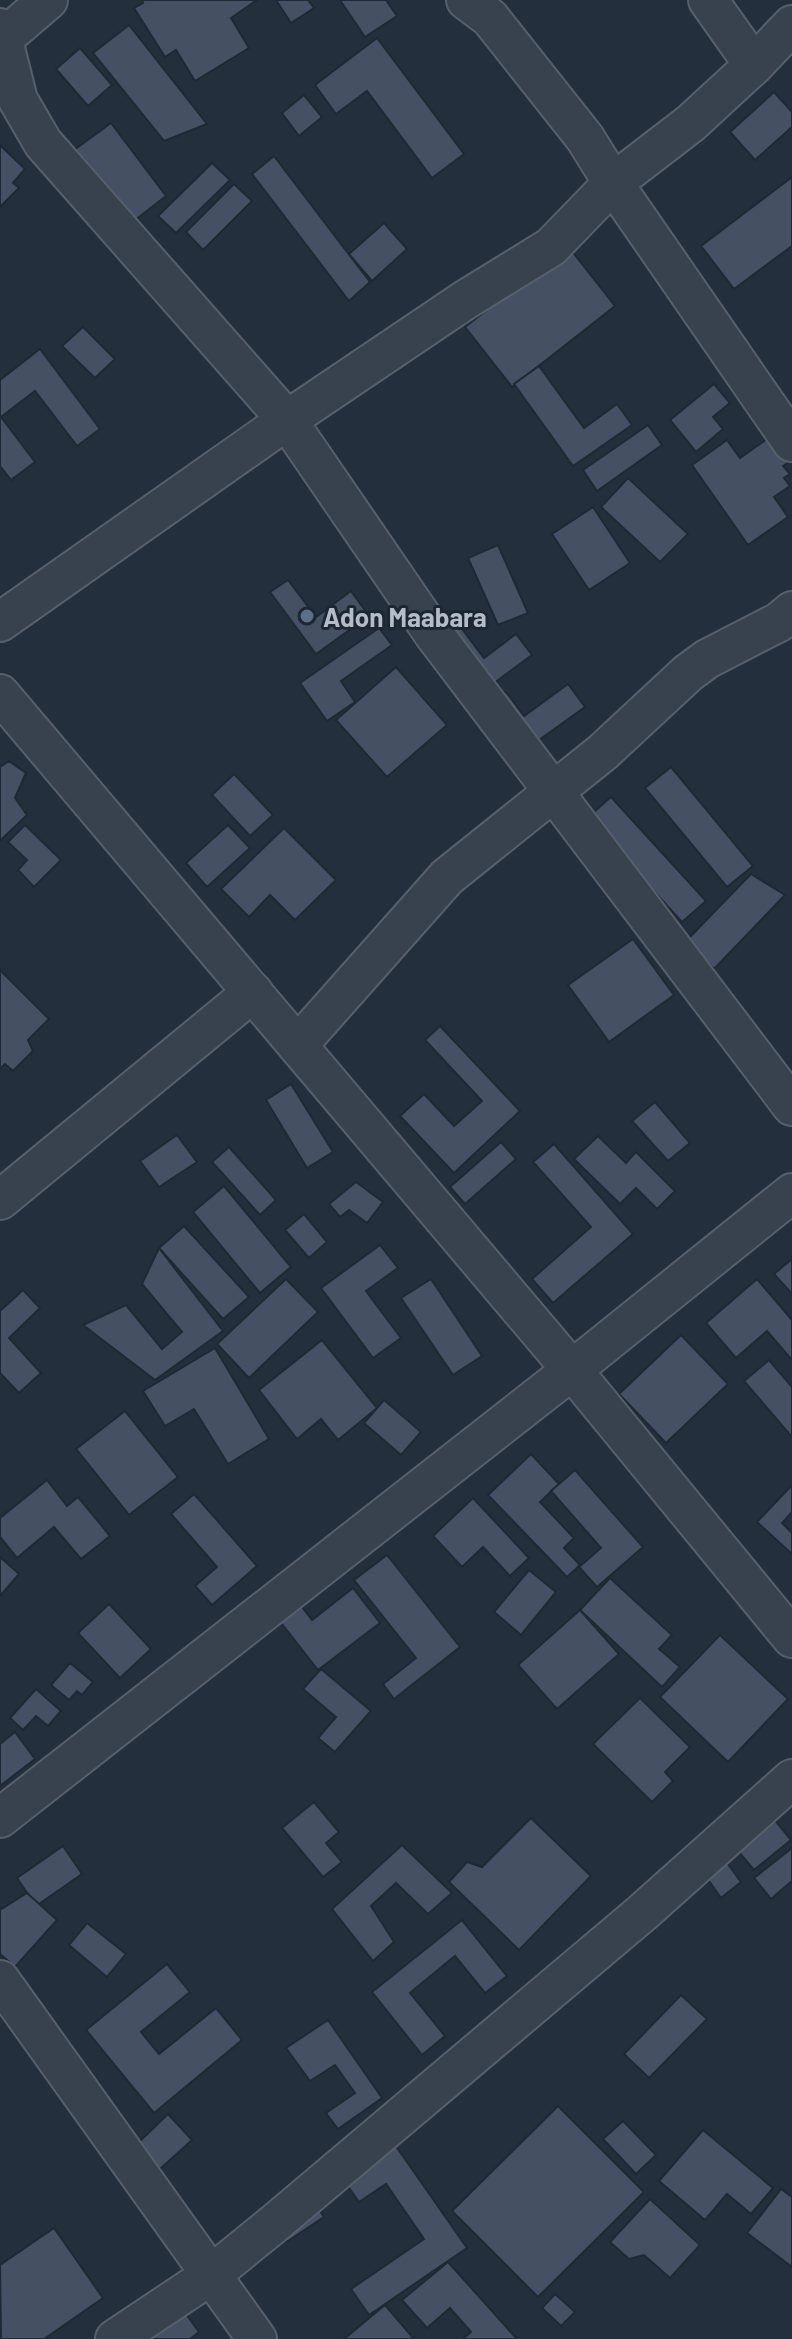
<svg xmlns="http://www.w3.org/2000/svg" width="792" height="2339" viewBox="0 0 792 2339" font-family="Barlow,sans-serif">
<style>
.building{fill:#455162;stroke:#1f2835;stroke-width:2}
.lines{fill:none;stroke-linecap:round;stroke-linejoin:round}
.street-casing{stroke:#565f6c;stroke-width:42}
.street{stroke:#38414e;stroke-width:38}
.service-dot{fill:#5c6f8a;stroke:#1d2633;stroke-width:3}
.labels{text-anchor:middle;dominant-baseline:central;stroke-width:6;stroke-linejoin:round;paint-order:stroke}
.poi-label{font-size:26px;font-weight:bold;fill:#b4bcc9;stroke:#1d2633;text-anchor:start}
</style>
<rect width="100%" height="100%" fill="#242f3e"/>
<!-- building -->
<g class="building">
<path d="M142 0H257L231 18 249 48 195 81 176 50 165 57 134 8 143 3Z"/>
<path d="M276 0H308L314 8 291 23Z"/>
<path d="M340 0H386L397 16 365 37Z"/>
<path d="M129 25 207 124 164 141 93 53Z"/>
<path d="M377 38 464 154 432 178 367 91 336 114 315 85Z"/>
<path d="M80 48 112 85 88 106 56 69Z"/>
<path d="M774 92 792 112V127L755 160 730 132Z"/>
<path d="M304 95 322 117 299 136 282 113Z"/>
<path d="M111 123 166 196 126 227 70 153Z"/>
<path d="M0 145 25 169 13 183 19 188 0 207Z"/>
<path d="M274 156 370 282 349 301 252 174Z"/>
<path d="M212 163 230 180 176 233 158 216Z"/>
<path d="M792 177V246L734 289 701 246Z"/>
<path d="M234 184 252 201 203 250 186 232Z"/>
<path d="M384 223 407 249 372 281 349 254Z"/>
<path d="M568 246 615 306 512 387 465 327Z"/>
<path d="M83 327 115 359 95 378 62 346Z"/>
<path d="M40 349 100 429 77 446 35 391 1 417 35 462 11 480 0 466V380Z"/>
<path d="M539 366 584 428 617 404 632 425 573 466 514 384Z"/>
<path d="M714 384 730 403 713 417 723 429 696 452 670 420Z"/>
<path d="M648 425 662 445 597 491 583 470Z"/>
<path d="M774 434 792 460 783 466 790 474 784 478 790 486 774 497 788 517 748 545 692 465 727 440 740 458Z"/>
<path d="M628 478 688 534 660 562 601 507Z"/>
<path d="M593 507 630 563 589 590 552 534Z"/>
<path d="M498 545 528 613 498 625 468 558Z"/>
<path d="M288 580 316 617 351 591 369 616 316 654 270 592Z"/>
<path d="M453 617 484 658 516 634 532 655 478 695 433 633Z"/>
<path d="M379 628 392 645 341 681 355 702 327 721 300 683Z"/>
<path d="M396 667 447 725 387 777 336 720Z"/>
<path d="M568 684 585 707 511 760 477 713 506 692 524 716Z"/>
<path d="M9 761 26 773 15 798 27 815 0 841V767Z"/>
<path d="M671 767 753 866 727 887 645 788Z"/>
<path d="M234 774 273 815 250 836 212 795Z"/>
<path d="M611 797 706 901 682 922 587 818Z"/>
<path d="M25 825 61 860 34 887 18 870 27 860 8 842Z"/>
<path d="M228 825 250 848 207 887 186 863Z"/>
<path d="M284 828 336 880 295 920 270 895 249 917 221 889Z"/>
<path d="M751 874 785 895 714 969 686 941Z"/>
<path d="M633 939 674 995 609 1042 568 985Z"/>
<path d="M0 970 49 1019 28 1040 33 1051 13 1071 5 1064 0 1069Z"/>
<path d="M440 1026 520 1111 454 1173 400 1116 424 1094 454 1126 482 1101 425 1040Z"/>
<path d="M291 1084 333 1152 307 1168 266 1100Z"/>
<path d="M655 1102 690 1143 668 1161 632 1121Z"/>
<path d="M177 1135 197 1162 159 1187 140 1161Z"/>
<path d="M598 1136 626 1163 636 1152 675 1191 657 1209 636 1188 620 1204 574 1159Z"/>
<path d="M501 1142 516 1159 465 1204 450 1187Z"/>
<path d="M554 1144 633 1234 553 1303 532 1279 591 1227 533 1162Z"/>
<path d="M229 1147 276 1200 260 1215 212 1162Z"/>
<path d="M356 1182 383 1202 367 1223 349 1210 340 1217 329 1204Z"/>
<path d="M224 1186 291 1267 260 1293 193 1212Z"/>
<path d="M304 1214 327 1242 309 1258 285 1230Z"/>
<path d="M184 1226 249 1297 223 1319 159 1248Z"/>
<path d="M380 1245 398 1268 366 1291 401 1338 373 1358 321 1288Z"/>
<path d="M159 1248 223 1331 155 1380 83 1325 126 1305 162 1349 182 1332 142 1284Z"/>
<path d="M792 1259V1294L774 1274Z"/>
<path d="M286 1279 318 1312 249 1378 217 1344Z"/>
<path d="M431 1279 482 1356 453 1375 401 1298Z"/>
<path d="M757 1279 792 1320V1360L767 1331 736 1358 706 1323Z"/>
<path d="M23 1290 40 1308 9 1338 41 1373 19 1393 0 1373V1311Z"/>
<path d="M681 1335 728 1384 666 1443 619 1394Z"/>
<path d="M322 1340 377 1408 338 1440 321 1419 297 1439 259 1390Z"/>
<path d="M215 1348 269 1439 228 1464 194 1409 165 1426 143 1391Z"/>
<path d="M769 1360 792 1387V1437L744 1381Z"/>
<path d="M384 1400 421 1432 401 1455 364 1423Z"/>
<path d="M125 1411 178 1477 129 1515 76 1449Z"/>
<path d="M531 1454 559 1484 540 1502 574 1538 564 1548 580 1565 567 1577 488 1495Z"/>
<path d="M575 1470 643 1547 597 1587 579 1567 601 1548 551 1491Z"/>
<path d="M47 1480 67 1506 78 1497 110 1536 81 1559 54 1527 17 1558 0 1537V1518Z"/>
<path d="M792 1485V1512L782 1523 792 1533V1554L757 1522Z"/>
<path d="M194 1494 257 1566 212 1605 195 1586 217 1567 171 1514Z"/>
<path d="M473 1498 529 1558 510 1576 483 1547 462 1567 433 1536Z"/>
<path d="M387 1555 460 1647 394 1699 383 1684 416 1658 354 1580Z"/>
<path d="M0 1557 19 1574 0 1596Z"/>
<path d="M529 1570 556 1592 521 1635 494 1612Z"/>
<path d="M610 1578 672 1635 659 1649 680 1667 662 1687 580 1610Z"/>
<path d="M353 1588 380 1623 318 1670 271 1610 292 1594 312 1620Z"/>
<path d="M109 1604 151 1649 120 1678 78 1633Z"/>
<path d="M580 1610 619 1654 557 1709 518 1665Z"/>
<path d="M720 1635 788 1699 728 1762 660 1697Z"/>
<path d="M70 1663 93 1682 82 1695 77 1691 69 1700 51 1685Z"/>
<path d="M321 1669 371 1711 335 1752 318 1738 336 1717 303 1689Z"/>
<path d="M36 1689 61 1711 48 1726 36 1716 23 1730 10 1718Z"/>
<path d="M640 1698 690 1747 665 1772 673 1781 652 1802 593 1744Z"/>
<path d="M15 1732 35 1759 0 1786V1744Z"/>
<path d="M314 1802 339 1832 326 1843 342 1862 323 1877 282 1828Z"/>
<path d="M770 1814 791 1840 754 1870 733 1845Z"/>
<path d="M531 1818 591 1876 519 1950 449 1882 467 1862 482 1867Z"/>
<path d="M402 1845 452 1893 428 1914 396 1883 371 1906 394 1942 373 1961 332 1909Z"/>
<path d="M63 1846 82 1874 36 1906 17 1878Z"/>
<path d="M792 1848V1881L771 1899 754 1878Z"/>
<path d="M722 1856 741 1882 721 1898 702 1871Z"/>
<path d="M27 1893 57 1920 15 1967 0 1954V1910Z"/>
<path d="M462 1920 507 1976 485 1993 455 1956 410 1993 445 2036 422 2055 372 1992Z"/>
<path d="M87 1923 126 1954 107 1977 69 1945Z"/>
<path d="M167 1964 190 1992 141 2032 159 2054 216 2008 242 2040 154 2113 86 2030Z"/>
<path d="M681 1995 707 2019 649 2078 624 2054Z"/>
<path d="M328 2020 382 2098 338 2129 326 2113 355 2093 335 2065 310 2081 286 2048Z"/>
<path d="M558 2106 644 2192 538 2297 452 2211Z"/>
<path d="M168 2114 192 2140 160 2169 137 2144Z"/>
<path d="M623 2121 656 2155 636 2174 603 2139Z"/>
<path d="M703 2130 773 2188 751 2214 727 2194 705 2220 659 2181Z"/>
<path d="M393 2142 467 2248 369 2315 351 2289 424 2239 386 2184 359 2202 342 2178Z"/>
<path d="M781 2189 792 2197V2267L747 2233Z"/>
<path d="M312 2199 324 2217 288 2241 275 2223Z"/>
<path d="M650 2199 700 2245 670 2278 644 2255 629 2259 610 2242Z"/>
<path d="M54 2228 103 2298 44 2339H1L0 2265Z"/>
<path d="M448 2262 517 2339H463L471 2332 450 2308 427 2328 402 2300Z"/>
<path d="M555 2294 575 2312 561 2326 542 2308Z"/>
<path d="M385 2305 414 2339H344Z"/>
<path d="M183 2310 199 2332 190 2339H122Z"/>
</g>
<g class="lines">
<defs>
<g id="street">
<path d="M466 0 490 18 585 138 613 183 792 442"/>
<path d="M708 0 754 65"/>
<path d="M0 28 18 100 43 143 287 420 433 633 792 1106"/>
<path d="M0 41 48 0"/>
<path d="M0 622 287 420 465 300 551 247 613 183 691 123 754 65 792 25"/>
<path d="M0 694 572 1370 792 1638"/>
<path d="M298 1045 447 877 603 752 688 673 707 659 779 622 792 611"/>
<path d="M0 1200 253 992"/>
<path d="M0 1818 572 1370 792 1193"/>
<path d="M0 1980 257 2339"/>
<path d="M115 2339 211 2275 275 2223 642 1913 792 1779"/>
</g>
</defs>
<!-- street casing -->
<use href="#street" class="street-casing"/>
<!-- street -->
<use href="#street" class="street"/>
</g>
<!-- markers -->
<circle class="service-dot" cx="307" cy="616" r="8"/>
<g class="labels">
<!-- poi labels -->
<g class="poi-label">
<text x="323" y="616">Adon Maabara</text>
</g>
</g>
</svg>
